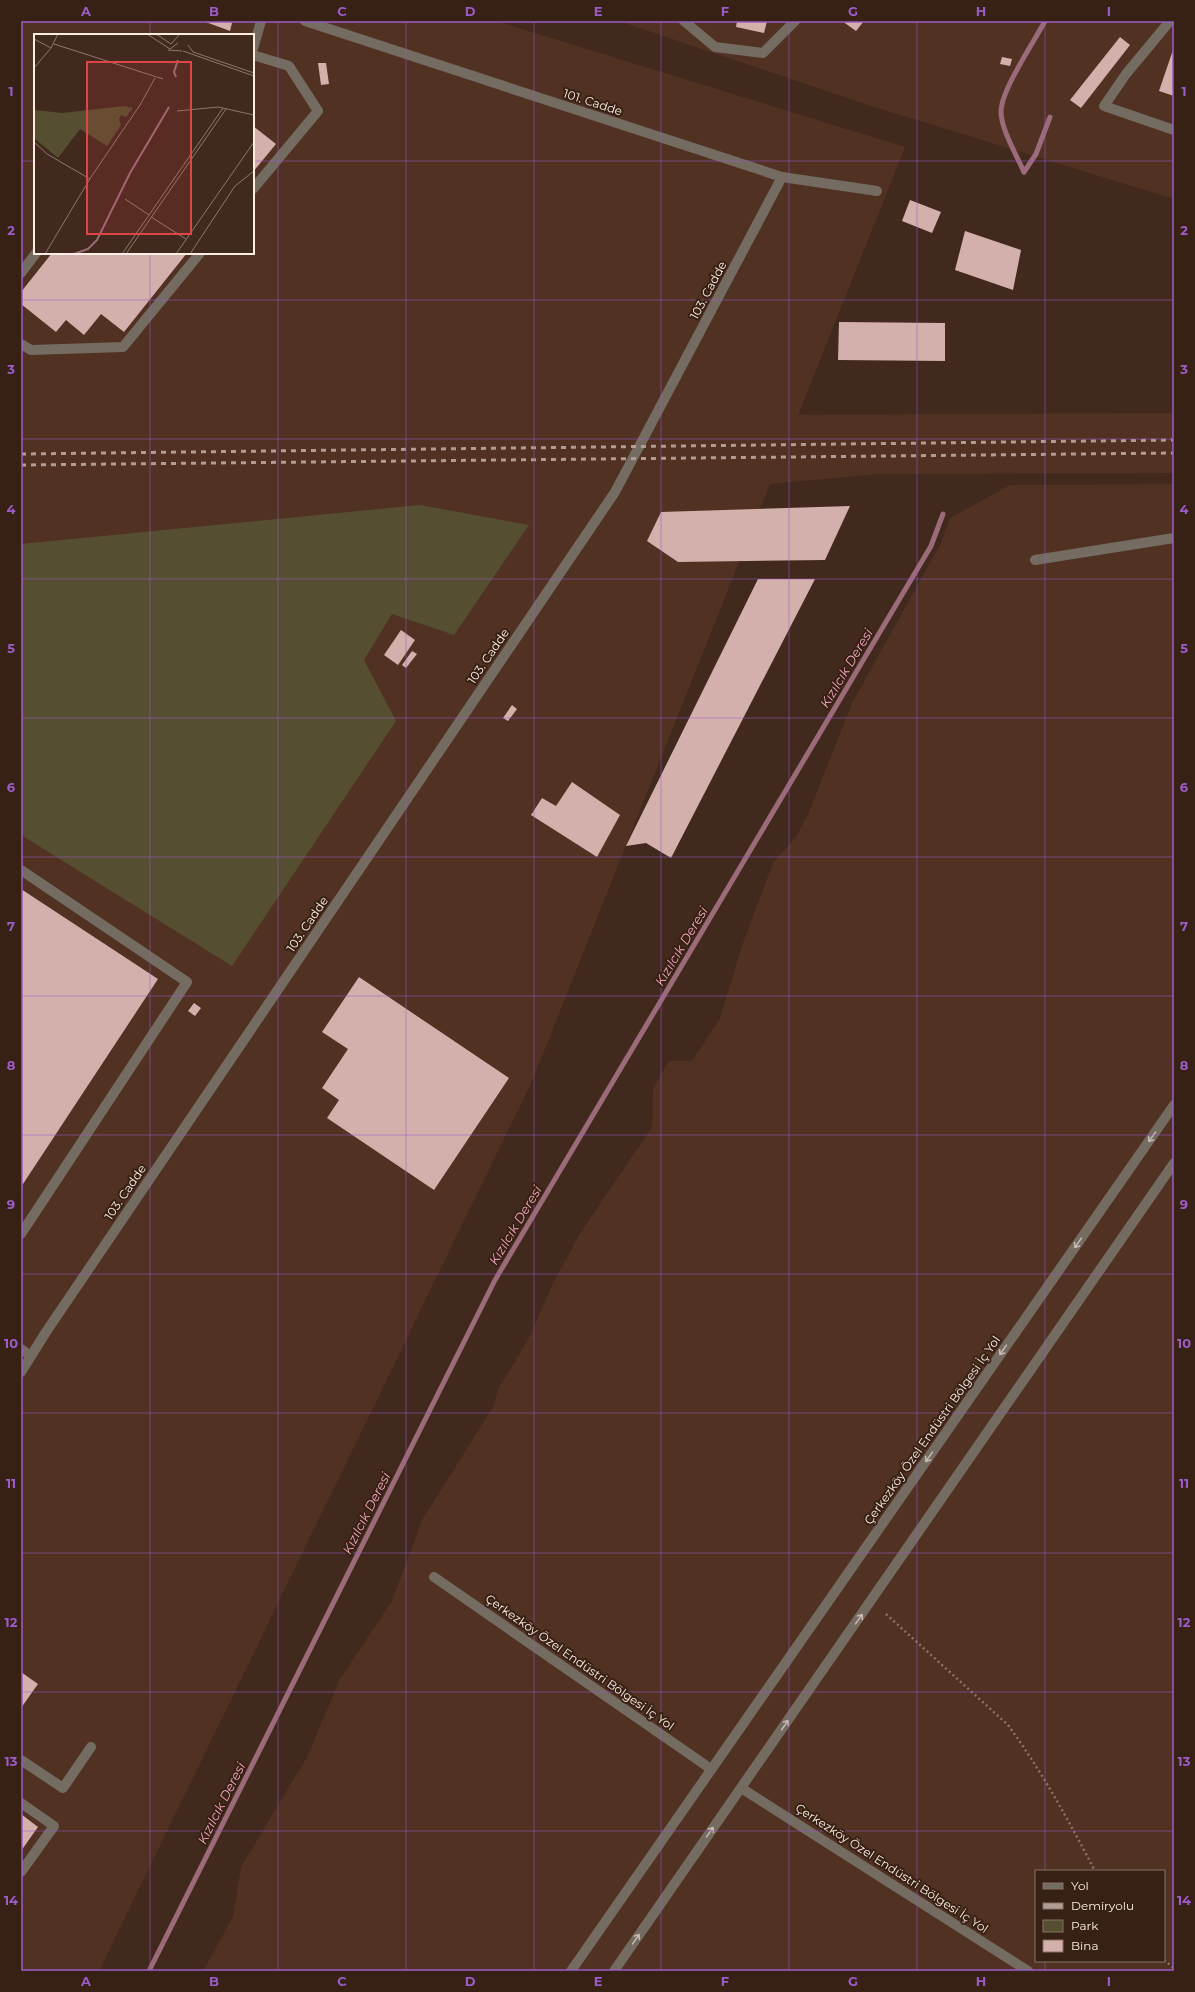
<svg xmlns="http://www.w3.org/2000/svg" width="1195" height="1992" viewBox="0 0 1195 1992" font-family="Montserrat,sans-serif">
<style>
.built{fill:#503122;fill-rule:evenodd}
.green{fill:#564e31}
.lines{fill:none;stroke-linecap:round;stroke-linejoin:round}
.stream{stroke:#9b6b79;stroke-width:5}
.building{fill:#d4b0ad}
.path{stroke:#89736a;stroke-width:2.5;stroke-dasharray:2 3;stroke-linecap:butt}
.minor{stroke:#746b61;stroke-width:10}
.rail{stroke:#b29d94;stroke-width:3;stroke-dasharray:5 5;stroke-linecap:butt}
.oneway{stroke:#c7b9b0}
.grid{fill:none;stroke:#9c5cc8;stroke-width:1;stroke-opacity:0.55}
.labels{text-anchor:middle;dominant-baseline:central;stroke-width:4;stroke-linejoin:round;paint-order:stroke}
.street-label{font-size:12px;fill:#feede5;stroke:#372014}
.water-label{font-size:13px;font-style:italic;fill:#f3a7be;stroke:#372014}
.inset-river{fill:none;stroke:#9b6b79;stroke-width:2}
.inset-road{fill:none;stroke:#8d776e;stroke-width:1}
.view{fill:#dc4644;fill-opacity:0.15;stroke:#dc4644;stroke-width:2}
.inset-edge{fill:none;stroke:#feede5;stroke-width:2}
.neatline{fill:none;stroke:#9c5cc8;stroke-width:1.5}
.grid-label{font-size:13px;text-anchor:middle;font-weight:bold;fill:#9c5cc8}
</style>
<rect width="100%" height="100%" fill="#42291e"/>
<!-- built -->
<g class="built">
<path d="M21 21H496L905 147 798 415 1174 413V473L879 474 770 484 533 1079 99 1971H21ZM35 35H253V253H35Z"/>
<path d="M619 21H1174V199L871 106Z"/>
<path d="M1174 484V1971H203L233 1917 241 1867 307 1757 340 1679 392 1601 422 1520 493 1407 499 1387 512 1367 529 1337 553 1284 579 1235 652 1127 653 1088 669 1061H692L720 1018 743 943 773 863 796 837 808 815 852 703 940 545 950 518 1010 485ZM1036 1871H1164V1961H1036Z"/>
</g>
<!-- green -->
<path class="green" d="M420 505 529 525 454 635 392 614 364 660 396 721 232 966 21 835V544Z"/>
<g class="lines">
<!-- stream -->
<g class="stream">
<path d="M1024 172C1017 156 1001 129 1001 112 1001 90 1034 42 1045 21"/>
<path d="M1024 172 1036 154 1050 117"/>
<path d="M149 1971 495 1280 931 546 943 514"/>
</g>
</g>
<!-- building -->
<g class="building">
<path d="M203 21H227L232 23 230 31Z"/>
<path d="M737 21H767L764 33 736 27Z"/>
<path d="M842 21H864L856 31Z"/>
<path d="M1120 37 1130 45 1081 108 1070 100Z"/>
<path d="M1174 47V96L1159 91Z"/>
<path d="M1002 57 1012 59 1010 66 1000 64Z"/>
<path d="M318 63H326L329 84 321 85Z"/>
<path d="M253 126 276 144 253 172Z"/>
<path d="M910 200 941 212 932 233 902 221Z"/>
<path d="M965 231 1021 250 1013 290 955 270Z"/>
<path d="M52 253H187L124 332 101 314 84 335 66 320 56 332 21 304V292Z"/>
<path d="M839 322 945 323V361L838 360Z"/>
<path d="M850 506 825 560 678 562 647 541 661 512Z"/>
<path d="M758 579H815L671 858 646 843 626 846Z"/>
<path d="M401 630 415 640 398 665 384 655Z"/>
<path d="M412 651 417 654 406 668 402 665Z"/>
<path d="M512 705 517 709 508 721 503 718Z"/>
<path d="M572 782 620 815 597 857 531 815 542 798 556 806Z"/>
<path d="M21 889 158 979 21 1187Z"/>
<path d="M359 977 509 1078 434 1190 327 1118 339 1100 322 1088 348 1049 322 1032Z"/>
<path d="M194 1003 201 1008 195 1016 188 1011Z"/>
<path d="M21 1672 38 1684 21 1708Z"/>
<path d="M21 1814 38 1827 21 1851Z"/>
</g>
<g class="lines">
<!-- path -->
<g class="path">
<path d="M886 1614 1008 1725C1041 1770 1069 1821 1095 1871"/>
<path d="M1164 1960 1174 1968"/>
</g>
<!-- minor -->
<g class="minor">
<path d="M305 21 782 177 877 191"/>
<path d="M684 21 715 47 763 53 795 21"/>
<path d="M1170 21 1126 74 1104 106 1174 130"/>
<path d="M253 49 261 21"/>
<path d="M253 55 289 66 318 111 253 189"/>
<path d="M21 273 36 253"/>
<path d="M21 344 31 350 123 347 200 253"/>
<path d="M1035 560 1174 538"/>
<path d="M21 870 187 982 21 1234"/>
<path d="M21 1349 31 1356"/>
<path d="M21 1372 46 1332 615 492 782 177"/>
<path d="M434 1577 711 1769"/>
<path d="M21 1760 63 1788 91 1747"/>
<path d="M741 1788 1028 1971"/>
<path d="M21 1803 54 1826 21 1872"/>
<path d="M571 1971 1174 1105"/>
<path d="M614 1971 1174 1163"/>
</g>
<!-- rail -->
<g class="rail">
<path d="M21 454 1174 440"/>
<path d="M21 465 1174 453"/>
</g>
</g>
<!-- one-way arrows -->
<defs><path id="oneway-shaft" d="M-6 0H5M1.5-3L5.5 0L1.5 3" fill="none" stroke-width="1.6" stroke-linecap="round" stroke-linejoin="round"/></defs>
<g class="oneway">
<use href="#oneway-shaft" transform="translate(1152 1137) rotate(125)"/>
<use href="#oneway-shaft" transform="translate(1078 1243) rotate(125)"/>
<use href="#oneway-shaft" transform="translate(1003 1350) rotate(125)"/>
<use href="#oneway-shaft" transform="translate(929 1457) rotate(125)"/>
<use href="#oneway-shaft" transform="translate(859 1619) rotate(-55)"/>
<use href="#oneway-shaft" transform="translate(785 1725) rotate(-55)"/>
<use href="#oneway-shaft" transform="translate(710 1832) rotate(-55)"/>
<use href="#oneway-shaft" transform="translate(636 1939) rotate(-55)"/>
</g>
<!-- grid -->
<path class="grid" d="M150 21V35M278 21V1971M406 21V1971M534 21V1971M661 21V1971M789 21V1971M917 21V1971M1045 21V1871M21 161H35M253 161H1174M150 253V1971M21 300H1174M21 439H1174M21 579H1174M21 718H1174M21 857H1174M21 996H1174M21 1135H1174M21 1274H1174M21 1413H1174M21 1553H1174M21 1692H1174M21 1831H1174M1045 1961V1971"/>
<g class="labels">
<!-- street labels -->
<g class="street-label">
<text transform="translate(593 102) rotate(18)">101. Cadde</text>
<text transform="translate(708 290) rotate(-62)">103. Cadde</text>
<text transform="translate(488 656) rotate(-56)">103. Cadde</text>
<text transform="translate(307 924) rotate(-56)">103. Cadde</text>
<text transform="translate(125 1192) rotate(-56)">103. Cadde</text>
<text transform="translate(932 1430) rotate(-55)">Çerkezköy Özel Endüstri Bölgesi İç Yol</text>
<text transform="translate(580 1662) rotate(35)">Çerkezköy Özel Endüstri Bölgesi İç Yol</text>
<text transform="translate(892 1868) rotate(33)">Çerkezköy Özel Endüstri Bölgesi İç Yol</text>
</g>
<!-- water labels -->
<g class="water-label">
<text transform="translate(846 668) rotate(-59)">Kızılcık Deresi</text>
<text transform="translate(681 946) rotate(-59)">Kızılcık Deresi</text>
<text transform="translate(515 1225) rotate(-59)">Kızılcık Deresi</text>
<text transform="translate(366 1513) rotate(-63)">Kızılcık Deresi</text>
<text transform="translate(221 1803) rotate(-63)">Kızılcık Deresi</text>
</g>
</g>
<!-- overview -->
<g transform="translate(34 34)">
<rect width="220" height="220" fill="#42291e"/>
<path d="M90 72 99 74 92 83 87 81 85 85 87 91 73 112 46 95 24 124 0 104V76L28 79Z" fill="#564e31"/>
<path class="inset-river" d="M142 43 140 38 144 26M40 220 54 215 63 206 96 139 135 73"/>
<path class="inset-road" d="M113 0 136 15 144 9M122 0 137 10 146 0M0 5 17 14M20 10 129 45M154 11 159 18 220 39M134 16 148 17M149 17 220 42M0 34 17 14 24 0M143 77 184 73 220 81M0 108 13 120 56 145M91 165 115 181M117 183 152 205M11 220 57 143 106 71 121 44M88 220 189 74M92 220 192 75M142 220 220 108M156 220 201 152 220 137"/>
<path class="view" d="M53 28H157V200H53Z"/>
<rect width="220" height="220" class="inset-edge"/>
</g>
<!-- border -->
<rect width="1195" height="1992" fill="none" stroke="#372014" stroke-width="44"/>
<!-- legend -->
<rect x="1035" y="1870" width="130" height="92" fill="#372014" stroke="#877268"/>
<rect x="1043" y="1883" width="20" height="6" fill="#746b61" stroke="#877268"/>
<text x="1071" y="1890" font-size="12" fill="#feede5">Yol</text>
<rect x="1043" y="1903" width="20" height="6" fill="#b29d94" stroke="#877268"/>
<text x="1071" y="1910" font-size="12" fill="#feede5">Demiryolu</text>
<rect x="1043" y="1920" width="20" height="12" fill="#564e31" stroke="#877268"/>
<text x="1071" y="1930" font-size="12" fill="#feede5">Park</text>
<rect x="1043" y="1940" width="20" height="12" fill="#d4b0ad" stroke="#877268"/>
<text x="1071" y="1950" font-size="12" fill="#feede5">Bina</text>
<rect x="22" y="22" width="1151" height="1948" class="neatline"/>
<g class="grid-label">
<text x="86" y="16">A</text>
<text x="214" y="16">B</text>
<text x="342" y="16">C</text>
<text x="470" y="16">D</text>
<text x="598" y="16">E</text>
<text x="725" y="16">F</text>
<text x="853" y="16">G</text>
<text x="981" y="16">H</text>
<text x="1109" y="16">I</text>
<text x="11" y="96">1</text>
<text x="1184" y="96">1</text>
<text x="11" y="235">2</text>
<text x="1184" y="235">2</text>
<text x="11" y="374">3</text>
<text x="1184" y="374">3</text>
<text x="11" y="514">4</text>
<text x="1184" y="514">4</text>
<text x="11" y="653">5</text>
<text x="1184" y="653">5</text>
<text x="11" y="792">6</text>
<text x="1184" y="792">6</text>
<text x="11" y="931">7</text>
<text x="1184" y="931">7</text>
<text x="11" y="1070">8</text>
<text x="1184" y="1070">8</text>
<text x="11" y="1209">9</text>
<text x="1184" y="1209">9</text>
<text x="11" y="1348">10</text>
<text x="1184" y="1348">10</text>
<text x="11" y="1488">11</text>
<text x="1184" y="1488">11</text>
<text x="11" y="1627">12</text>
<text x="1184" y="1627">12</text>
<text x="11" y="1766">13</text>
<text x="1184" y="1766">13</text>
<text x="11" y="1905">14</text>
<text x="1184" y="1905">14</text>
<text x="86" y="1986">A</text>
<text x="214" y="1986">B</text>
<text x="342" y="1986">C</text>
<text x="470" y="1986">D</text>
<text x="598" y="1986">E</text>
<text x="725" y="1986">F</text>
<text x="853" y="1986">G</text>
<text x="981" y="1986">H</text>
<text x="1109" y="1986">I</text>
</g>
</svg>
